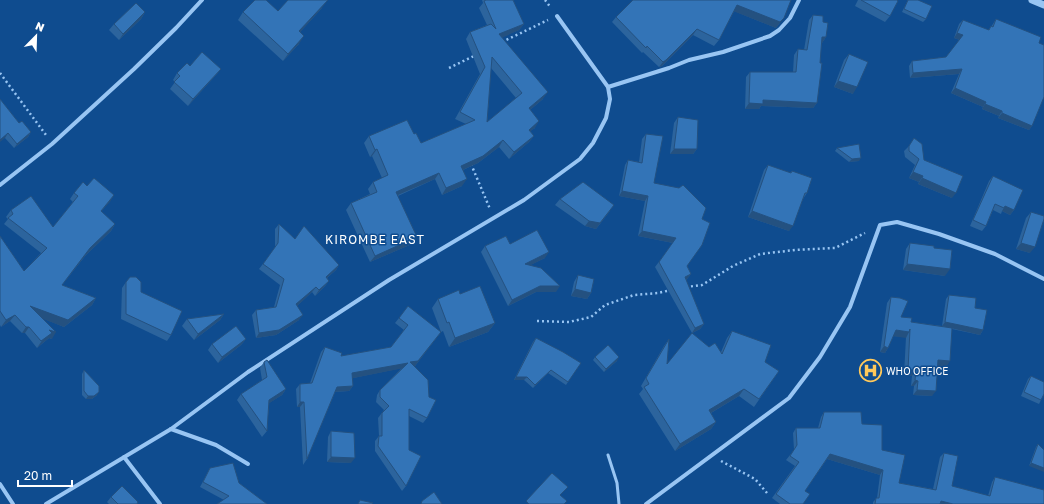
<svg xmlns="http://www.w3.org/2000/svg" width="1044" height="504" viewBox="0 0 1044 504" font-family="'Golos Text',sans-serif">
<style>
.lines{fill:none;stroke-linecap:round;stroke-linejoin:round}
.path{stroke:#98c5f3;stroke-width:2.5;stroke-dasharray:2 3;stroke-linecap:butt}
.service{stroke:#98c5f3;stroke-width:3}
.minor{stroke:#98c5f3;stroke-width:4}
.tertiary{stroke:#98c5f3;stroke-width:7}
.wall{fill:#2c649d;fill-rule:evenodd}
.shaded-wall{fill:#245180}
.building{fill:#3374b7;stroke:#245180;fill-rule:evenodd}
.labels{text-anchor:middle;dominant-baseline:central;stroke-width:3;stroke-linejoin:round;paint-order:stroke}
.poi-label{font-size:10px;fill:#fff;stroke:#0f4c8f;text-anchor:start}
.quarter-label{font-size:12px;letter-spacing:1px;fill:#fff;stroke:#0f4c8f}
</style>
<rect width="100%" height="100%" fill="#0f4c8f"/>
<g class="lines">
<!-- path -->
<g class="path">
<path d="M545 0 551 8"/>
<path d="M502 42 548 20"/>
<path d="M449 68 476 55"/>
<path d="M0 73 46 135"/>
<path d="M471 164 490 209"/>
<path d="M686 287 702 285 733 266 760 254 795 250 835 248 865 233"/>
<path d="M537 321 569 322 591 317 605 305 634 295 658 293 671 290"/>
<path d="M721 461 755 479 767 493"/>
</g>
<!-- service -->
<path class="service" d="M608 455 617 483 619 504"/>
<!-- minor -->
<g class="minor">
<path d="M608 87 669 68 689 60 723 52 770 36 779 30 790 18 799 0"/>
<path d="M0 185 52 144 134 69 176 28 202 0"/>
<path d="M171 429 216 445 248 464"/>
<path d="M124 457 160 504"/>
<path d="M0 484 13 504"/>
<path d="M46 504 171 429 248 372 389 280 524 200 580 159 593 143 606 118 610 99 608 87 557 16"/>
<path d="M646 504 789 398 820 357 850 307 880 225 897 222 939 234 995 254 1044 279"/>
</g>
<!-- tertiary -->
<path class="tertiary" d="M1032 0 1044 5"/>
</g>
<!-- wall -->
<g class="wall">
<path d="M482 0H513L524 24 519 30 502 37 543 99 530 110 535 128 530 131 534 136 529 142 509 159 499 147 478 163 463 170 462 186 442 195 435 179 398 196 412 244 370 262 346 210 351 203 370 194 368 189 373 182 382 178 372 156 370 157 364 143 369 136 414 134 421 143 466 124 455 119 480 74 466 39 470 32 487 25 479 8 483 3ZM491 68 516 98 487 122Z"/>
<path d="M791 0 779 24 776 28 734 11 719 40 714 46 693 35 662 66 659 67 643 52 642 53 612 22 616 17Z"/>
<path d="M858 0H897L890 16 885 22 855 6Z"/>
<path d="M908 0H918L926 19 923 22 902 12Z"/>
<path d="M322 8 300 32 299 44 283 61 238 20 243 12 278 11Z"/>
<path d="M145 12 141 19 119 40 109 30 114 24Z"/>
<path d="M813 15 823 22 826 37 822 43H821L817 103 813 108 761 106 759 109H745L746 77 750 72H793L794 55 798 49 804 50 809 20Z"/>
<path d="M996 19 1039 43 1042 102 1032 126 1029 130 998 118 999 116 982 109 983 107 951 93 959 74 910 78 909 66 912 61 946 57 960 40 954 38 959 24 963 20 988 30 991 27Z"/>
<path d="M849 54 853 94 834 87 844 60Z"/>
<path d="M190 66 221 69 216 75 188 106 170 89 175 82 173 80 177 73Z"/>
<path d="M0 99 19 123 31 132 28 137 14 148 5 138Z"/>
<path d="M678 117 697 149 693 154H670L674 123Z"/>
<path d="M646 134 654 183 702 219 687 266 691 274 687 279 686 280 704 324 700 329 692 333 655 267 673 243 638 236 645 201 619 196 625 165 628 160 639 162 642 139Z"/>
<path d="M909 146 924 160 952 198 918 184 919 182 909 178 915 165 905 157 904 151Z"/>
<path d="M837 148 859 161 849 162 835 151Z"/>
<path d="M768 165 790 173 792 171 807 193 803 199 789 231 748 217 764 170Z"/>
<path d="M993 176 1014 210 1010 215 1002 211 1001 214 993 210 986 226 982 231 970 226 989 181Z"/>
<path d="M87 186 114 195 101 212 115 224 111 231 86 255 62 285 96 298 92 305 64 327 42 318 52 339 49 338 37 348 25 333H22L10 321 1 327 0 325V236L24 271 41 253 4 224 8 219 6 217 11 210 53 227 73 202 70 199 74 193Z"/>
<path d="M560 199 610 211 596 229 585 226 555 205Z"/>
<path d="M1031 212 1030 253 1016 249 1026 218Z"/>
<path d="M279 224 295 239 339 265 336 270 327 278 329 281 325 286 315 296 312 292 297 306 299 320 276 335 256 338 252 315 256 310 274 307 280 285 259 269 275 248V229Z"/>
<path d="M910 243 934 248 945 276 903 270 906 249Z"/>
<path d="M510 244 545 258 530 265 556 292H536L508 306 481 252 485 246Z"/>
<path d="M578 275 591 293 587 299 571 296 574 282Z"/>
<path d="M126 282 141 292 171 335 167 341 121 319 122 288Z"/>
<path d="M460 294 495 323 488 332 449 347 443 331 441 332 432 308 438 299Z"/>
<path d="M949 295 975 308 983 330 980 335 952 329 947 366H938L932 396 913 395 914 386H911L912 376 904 375 906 337 893 336 888 348 885 353 880 352 887 303 891 297 901 317 911 322 942 326 946 299Z"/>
<path d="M224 314 220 320 194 340 182 326 187 319Z"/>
<path d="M399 318 441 332 415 366H414L427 418 423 423 409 416 406 486 402 491 375 451V441L379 436 378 418 384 410 376 402 377 395 380 390 402 368 353 378V386L349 391 335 392 307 459 303 465 300 407H297L296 389 300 384 310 383 321 352 325 347 341 356 391 347 404 330 395 323Z"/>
<path d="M732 331 765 362 779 371 754 407 739 396 711 413 716 422 711 429 675 451 639 394 643 389 641 386 664 346 669 339 667 364 721 352 727 338Z"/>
<path d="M536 338 568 382 566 385 548 373 533 388 524 380H514L533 342Z"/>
<path d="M246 339 241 345 218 363 208 350 212 344Z"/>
<path d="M595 357 617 361 604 372 593 360Z"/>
<path d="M264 362 286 389 282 395 269 403 267 431 262 437 237 400 241 394 262 380 260 368Z"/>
<path d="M84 370 97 395 92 399H86L82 395V374Z"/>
<path d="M1031 376 1041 400 1039 404 1021 396 1028 379Z"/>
<path d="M824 412 862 424 882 450 899 483 933 489 940 457 944 453 952 486 988 496 992 482 995 477 1044 504H873V502L877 498 880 475 827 459 805 491 803 504H780L772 498 795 466 786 460 794 450 793 433 796 428H818L821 417Z"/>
<path d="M331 431 351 463 327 462 328 437Z"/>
<path d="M1038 444 1044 450 1029 466 1036 447Z"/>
<path d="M210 468 239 483 267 504 224 500 200 487Z"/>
<path d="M111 497 137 504H109L107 502Z"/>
</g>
<!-- shaded-wall -->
<g class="shaded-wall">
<path d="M328 0 322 8 294 39 299 31Z"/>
<path d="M737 5 784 18 779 24 776 28 733 11Z"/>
<path d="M145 12 141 19 119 40 123 34Z"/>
<path d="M524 24 519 30 495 41 499 34Z"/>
<path d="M697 29 693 35 662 66 659 67 663 62Z"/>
<path d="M957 33 963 35 960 40 954 38Z"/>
<path d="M304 36 299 44 283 61 288 54Z"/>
<path d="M822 37H826L822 43 818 42Z"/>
<path d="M221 69 216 75 188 106 193 99Z"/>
<path d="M962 69 959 74 910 78 913 73Z"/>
<path d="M838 81 857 87 853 94 834 87Z"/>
<path d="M955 88 986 102 983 107 951 93Z"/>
<path d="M548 92 543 99 524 115 529 108Z"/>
<path d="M763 100 817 103 813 108 761 106 759 109H745L749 103Z"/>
<path d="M985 104 1002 111 999 116 982 109Z"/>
<path d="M1002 113 1032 126 1029 130 998 118Z"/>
<path d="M539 121 535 128 524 136 529 130Z"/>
<path d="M31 132 28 137 14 148 17 144Z"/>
<path d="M8 133 5 138 0 142V140Z"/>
<path d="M534 136 529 142 509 159 514 152Z"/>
<path d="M503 140 499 147 478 163 456 173 461 166Z"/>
<path d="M377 149 372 156 370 157 375 150Z"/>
<path d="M674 149H697L693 154H670Z"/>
<path d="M861 158 859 161 849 162 852 159Z"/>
<path d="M913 172 923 176 919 182 909 178Z"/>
<path d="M439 173 435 179 391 198 396 192Z"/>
<path d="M922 178 956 193 952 198 918 184Z"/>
<path d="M467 179 462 186 442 195 446 188Z"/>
<path d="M622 191 648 196 645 201 619 196Z"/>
<path d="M114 195 110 202 96 217 101 211Z"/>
<path d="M1005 206 1014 210 1010 215 1002 211Z"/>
<path d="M610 211 596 229 585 226 589 221Z"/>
<path d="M752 211 793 226 789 231 748 217Z"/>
<path d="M115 224 111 231 86 255 57 291 90 248Z"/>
<path d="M642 231 676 238 673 243 638 236Z"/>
<path d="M417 237 412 244 370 262 375 256Z"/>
<path d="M1021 243 1035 247 1030 253 1016 249Z"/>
<path d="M549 252 545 258 521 270 525 264Z"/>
<path d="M907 264 950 269 945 276 903 270Z"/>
<path d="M339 265 336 270 322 282 326 277Z"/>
<path d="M691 274 687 279 681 282 685 277Z"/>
<path d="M329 281 325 286 315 296 319 290Z"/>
<path d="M540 286H560L556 292H536L508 306 512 300Z"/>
<path d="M316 287 312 292 293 310 296 304Z"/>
<path d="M575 289 591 293 587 299 571 296Z"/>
<path d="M96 298 92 305 64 327 25 312 30 306Z"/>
<path d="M224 314 220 320 194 340 198 334Z"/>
<path d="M15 315 10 321 1 327 6 320Z"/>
<path d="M303 315 299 320 276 335 256 338 259 333Z"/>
<path d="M945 322 983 330 980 335 942 326Z"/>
<path d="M495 323 488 332 449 347 455 338Z"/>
<path d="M704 324 700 329 692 333 695 328Z"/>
<path d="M26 327H29L25 333H22Z"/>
<path d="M49 330 56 332 52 339 49 338 37 348Z"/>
<path d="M896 330 909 332 906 338 892 336Z"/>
<path d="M441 332 415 366 406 367 410 362Z"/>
<path d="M246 339 241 345 218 363 222 357Z"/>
<path d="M884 346 888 348 885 353 880 352Z"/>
<path d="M619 357 617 361 604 372 606 369Z"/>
<path d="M938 360 950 361 947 366H934Z"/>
<path d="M408 363 404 368 349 379 352 373Z"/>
<path d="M551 370 533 388 535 385Z"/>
<path d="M908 370H916L912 376 904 375Z"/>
<path d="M516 377H527L524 380H514Z"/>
<path d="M915 380 918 381 914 386H911Z"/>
<path d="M353 386 349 391 333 392 337 387Z"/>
<path d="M286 389 282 395 265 406 269 400Z"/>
<path d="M744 389 739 396 704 417 709 410Z"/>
<path d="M917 390 936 391 932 396 913 395Z"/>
<path d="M99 392 97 395 92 399H86L88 396Z"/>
<path d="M300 402H304L300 407H297Z"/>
<path d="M716 422 711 429 675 451 680 444Z"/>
<path d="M830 454 883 470 880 475 827 459Z"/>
<path d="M331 457 355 458 351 463 327 462Z"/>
<path d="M1031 463 1044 468V472L1029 466Z"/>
<path d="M941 501 953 504H939Z"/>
</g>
<!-- building -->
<g class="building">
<path d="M255 0H266L278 11 288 0H328L299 31 304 36 288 54 243 12Z"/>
<path d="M486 0H513L524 24 499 34 548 92 529 108 539 121 529 130 534 136 514 152 503 140 483 156 461 166 467 179 446 188 439 173 396 192 417 237 375 256 351 203 377 192 373 182 388 175 377 149 375 150 369 136 407 120 414 134 416 133 421 143 475 120 460 112 485 67 470 32 491 24 496 29 484 1ZM492 57 522 93 487 122Z"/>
<path d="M633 0H791L784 18 780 22 737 5 719 40 697 29 666 60 663 62 647 46 646 48 616 17Z"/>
<path d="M861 0H897L898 1 890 16Z"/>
<path d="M908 0H918L932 6 926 19 904 9Z"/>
<path d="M136 3 145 12 123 34 114 24Z"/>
<path d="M813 15 823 16V22L828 23 826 37H822L820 63H822L817 103 763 100V104L749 103 750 72H796L798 49 807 50Z"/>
<path d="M996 19 1041 37 1039 43 1044 45V97L1032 126 1002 113V111L985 104 986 102 955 88 962 69 913 73 912 61 946 57 963 35 957 33 963 20 989 30 991 26 993 27Z"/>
<path d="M202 52 221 69 193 99 174 82 180 76 177 73 187 63 190 66Z"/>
<path d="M849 54 868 62 857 87 838 81Z"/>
<path d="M0 99 19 123 22 121 31 132 17 144 8 133 0 140Z"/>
<path d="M678 117 698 120 697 149H674Z"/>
<path d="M646 134 663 136 654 183 679 188 683 185 706 208 702 219 710 223 702 245 687 266 691 274 685 277 704 324 695 328 659 262 676 238 642 231 648 196 622 191 628 160 642 163Z"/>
<path d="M914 138 922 144 924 160 963 176 956 193 922 178 923 176 913 172 919 159 909 151V146Z"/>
<path d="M859 144 861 158 852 159 837 148Z"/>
<path d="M768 165 791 173 792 171 812 178 807 193H805L793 226 752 211Z"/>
<path d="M993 176 1023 190 1014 210 1005 206 1004 208 995 204 986 226 973 220Z"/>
<path d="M94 178 114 195 101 211 115 224 90 248 62 285 96 298 68 320 30 306 56 332 49 330 52 333 41 341 29 327H26L15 315 6 320 0 311V236L24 271 47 248 8 218 13 214 11 210 31 196 53 227 78 196 74 193 83 182 87 186Z"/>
<path d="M583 182 614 205 600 223 589 221 560 199Z"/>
<path d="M1031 212 1044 216V219L1035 247 1021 243Z"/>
<path d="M279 224 295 239 304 226 339 265 326 277 329 281 319 290 316 287 296 304 303 315 279 330 259 333 256 310 276 307 284 279 263 264 278 243Z"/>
<path d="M537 230 549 252 525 264 541 268 560 286H540L512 300 485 246 506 236 510 244Z"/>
<path d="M910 243 934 246V248L952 250 950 269 907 264Z"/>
<path d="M578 275 594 279 591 293 575 289Z"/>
<path d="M130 277H136L141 282V292L182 311 171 335 126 314V282Z"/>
<path d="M480 286 495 323 455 338 449 322 447 323 438 299 459 290 460 294Z"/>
<path d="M949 295 976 298 975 308 987 310 983 330 945 322Z"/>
<path d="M891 297 900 298 908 301 901 317 912 318 911 322 952 328 950 361 938 360 936 391 917 390 918 381 915 380 916 370H908L910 329 909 332 896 330 888 348 884 346Z"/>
<path d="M408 306 441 332 418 361 410 362 428 380 429 397 436 400 427 418 409 409V450L421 456 406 486 378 446 379 436H382V413L389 406 380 397V390L408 363 352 373 353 386 337 387 307 459 304 402H300V384L312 383 325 347 342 353 341 356 391 347 408 325 399 318Z"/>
<path d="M224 314 198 334 187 319Z"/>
<path d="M236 326 246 339 222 357 212 344Z"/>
<path d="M732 331 771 345 765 362 779 371 759 399 744 389 709 410 716 422 680 444 644 387 649 384 646 378 669 339 667 364 692 333 709 347 715 343 722 354Z"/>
<path d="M536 338 563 352 581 363 568 382 551 370 535 385 527 377H516Z"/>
<path d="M608 345 619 357 606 369 595 357Z"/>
<path d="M267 360 286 389 269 400 267 431 241 394 267 377 264 362Z"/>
<path d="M84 370 99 386V392L94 396H88L84 391Z"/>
<path d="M1031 376 1044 382V394L1041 400 1024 392Z"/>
<path d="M824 412H861L862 424 882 425V450L905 455 899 483 936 490 944 453 958 456 952 486 990 496 995 477 1044 490V504H953L941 501 940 504H875L876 498H879L883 470 830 454 805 491 810 494 803 504H790L776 494 799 462 790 456 797 445 796 428H820Z"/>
<path d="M331 431 354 433 355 458 331 457Z"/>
<path d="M1038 444 1044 450V468L1031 463Z"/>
<path d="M233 463 239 483 267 504H217L229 496 203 482 210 468Z"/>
<path d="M552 473 568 487 560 495 567 501 564 504H529L526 501Z"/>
<path d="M122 486 138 502 137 504H118L111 497Z"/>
<path d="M434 492 442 504H421L422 501Z"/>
<path d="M360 500 373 503 372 504H358Z"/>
</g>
<!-- icons -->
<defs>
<symbol id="hospital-ring" viewBox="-11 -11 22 22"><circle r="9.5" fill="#0f4c8f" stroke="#ffc85a" stroke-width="1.5"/><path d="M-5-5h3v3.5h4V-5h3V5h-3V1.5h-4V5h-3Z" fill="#ffc85a"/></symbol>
</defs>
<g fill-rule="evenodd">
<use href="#hospital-ring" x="858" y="358" width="25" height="25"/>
</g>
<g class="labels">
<!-- poi labels -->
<g class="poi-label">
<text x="886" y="371">WHO OFFICE</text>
</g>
<!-- quarter labels -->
<g class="quarter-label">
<text x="375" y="239">KIROMBE EAST</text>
</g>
</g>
<!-- north arrow -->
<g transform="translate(36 36) rotate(23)" stroke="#0f4c8f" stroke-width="3" paint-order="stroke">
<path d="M0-3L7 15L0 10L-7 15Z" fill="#ffffff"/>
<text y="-6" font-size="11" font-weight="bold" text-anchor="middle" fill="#ffffff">N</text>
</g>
<!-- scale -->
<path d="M18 480v6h54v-6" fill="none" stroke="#ffffff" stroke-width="2"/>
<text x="24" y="480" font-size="12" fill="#ffffff" stroke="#0f4c8f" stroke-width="3" paint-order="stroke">20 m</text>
</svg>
